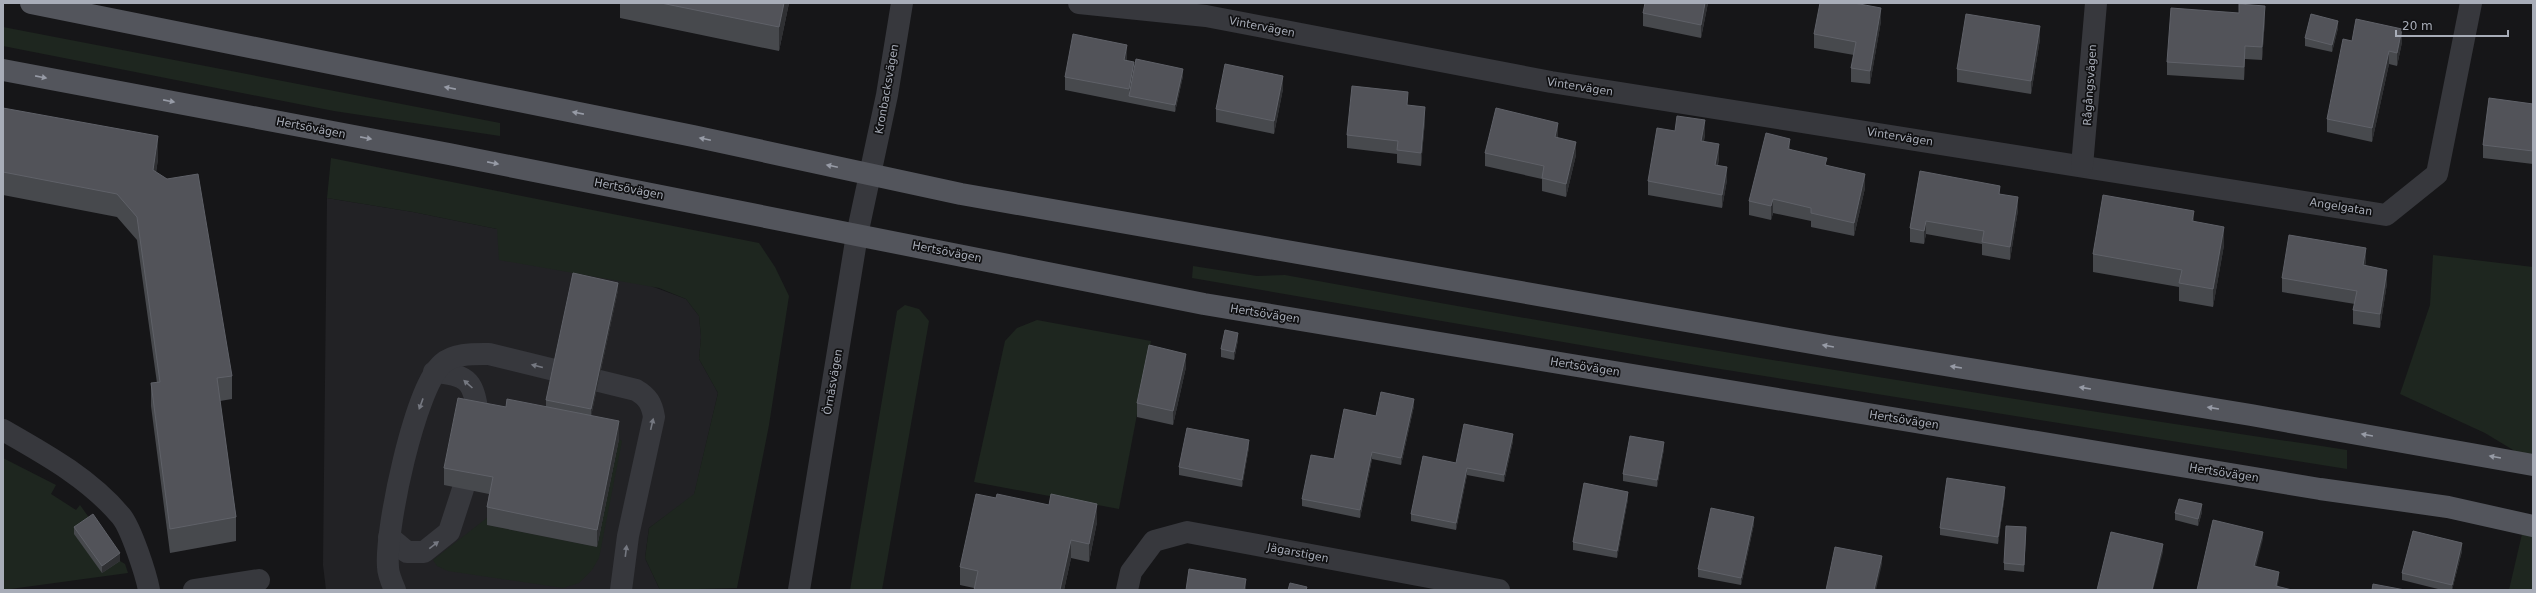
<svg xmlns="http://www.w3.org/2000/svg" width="2536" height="593" viewBox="0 0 2536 593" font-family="'DejaVu Sans',sans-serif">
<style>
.built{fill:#222225}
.green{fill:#1e261f}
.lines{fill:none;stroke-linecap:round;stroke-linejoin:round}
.minor{stroke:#37383d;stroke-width:22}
.major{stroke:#53555c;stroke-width:22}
.wall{fill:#47494d}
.shaded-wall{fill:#2f3033}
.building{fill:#525359;stroke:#5f6168}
.oneway{fill:#979ba6}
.oneway2{fill:#757881}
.labels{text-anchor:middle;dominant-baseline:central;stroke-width:3.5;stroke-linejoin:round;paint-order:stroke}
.street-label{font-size:11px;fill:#a8adb8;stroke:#111113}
</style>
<rect width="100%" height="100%" fill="#161618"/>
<!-- built -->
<path class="built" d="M327 198 413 212 497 229 686 299 699 316 701 337 699 359 718 393 694 495 649 528 645 558 660 590H326L323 565Z"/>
<!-- green -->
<g class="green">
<path d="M3 27 500 123V136L334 111 3 46Z"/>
<path d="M331 158 759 243 775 267 789 296 769 425 737 588 660 590 645 558 649 528 694 494 718 393 699 359 701 337 699 316 686 299 659 288 499 260 497 229 413 212 327 198Z"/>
<path d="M2433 255 2533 267V462L2485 433 2400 394 2430 305Z"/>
<path d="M1193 266 1257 276 1285 275C1638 340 1992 397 2347 450V469L1708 367 1192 278Z"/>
<path d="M905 305 919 309 929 321 882 590H850L897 311Z"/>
<path d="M1037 320 1151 341 1119 509 974 482 1005 341 1017 328Z"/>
<path d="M619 439 622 441 599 558 592 570 579 583 563 588 448 571 437 566 433 560 488 517 487 525 597 547Z"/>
<path d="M3 458 56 485 51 494 76 510 80 505 120 561 125 564 128 573 3 590Z"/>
<path d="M2522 534 2533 536V590H2509Z"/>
</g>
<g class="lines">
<!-- minor -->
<g class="minor">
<path d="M1079 3 1206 16 1551 82 2386 215 2437 174 2471 3"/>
<path d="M2082 166 2096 3"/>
<path d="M434 372C473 375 473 384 479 419"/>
<path d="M3 430C45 454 89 478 121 516 131 528 146 574 149 590"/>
<path d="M389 537 407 552H424L449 532 463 489"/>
<path d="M194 590 259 580"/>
<path d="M395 590C392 583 388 574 388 567 385 529 415 388 442 364 454 353 475 354 489 354L636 390C648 397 652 404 654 417L628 536 621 590"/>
<path d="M799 590 857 235 887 95 902 3"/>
<path d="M1127 590 1131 572 1154 541 1187 532 1499 590"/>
</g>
<!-- major -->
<g class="major">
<path d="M31 3 693 136 961 194 1829 346 2251 415 2533 465"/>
<path d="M3 70 449 154 1204 304 2320 489 2448 507 2533 526"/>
</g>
</g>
<!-- wall -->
<g class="wall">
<path d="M620 3H789L779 51 620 18Z"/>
<path d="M1708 3 1701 38 1643 26V13Z"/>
<path d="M2265 19 2262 60 2245 59 2244 80 2167 75V62Z"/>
<path d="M1881 21 1870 84 1851 82V68L1854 55 1814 48V34Z"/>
<path d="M2338 28 2332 52 2305 46V38Z"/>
<path d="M2040 39 2031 94 1957 82V69Z"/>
<path d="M2352 41 2402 42 2397 66 2389 64 2372 142 2327 132V119Z"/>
<path d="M1127 58 1126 61 1134 69 1183 76 1175 112 1065 90V77Z"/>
<path d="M1283 89 1274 134 1216 122V109Z"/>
<path d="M2533 104V164L2483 158V145Z"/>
<path d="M1408 105 1425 120 1421 166 1397 163V154L1347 148V135Z"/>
<path d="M3 108 158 159 156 172 232 376V399L220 401 236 517V541L170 553 151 406V383H157L137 240 117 217 3 195Z"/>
<path d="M1675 131 1705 134 1704 141 1719 157 1718 165 1727 180 1722 208 1648 195V181Z"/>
<path d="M1558 136V138L1576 155 1566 197 1542 191V179L1485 166V153Z"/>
<path d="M1790 149 1827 165 1865 188 1854 236 1811 227V221L1773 213 1771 220 1749 215V201Z"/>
<path d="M1920 171 2000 194 2018 210 2010 260 1982 255V244L1926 234 1924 244 1910 242V228Z"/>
<path d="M2194 222 2224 245 2213 307 2179 301V287L2093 272V254Z"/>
<path d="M2366 261 2365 266 2387 283 2380 328 2353 324V310L2355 304 2282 292V278Z"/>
<path d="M618 290 591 416 619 439 597 547 487 525V507L489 494 444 485V468L506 407H546V400Z"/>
<path d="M1238 340 1234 360 1221 357V349Z"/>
<path d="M1186 367 1173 425 1137 417V403Z"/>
<path d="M1414 406 1401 465 1372 459 1360 518 1302 506V499L1334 459Z"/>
<path d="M1513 441 1504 482 1467 475 1456 530 1411 521V514L1456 463Z"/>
<path d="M1249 447 1242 487 1179 475V467Z"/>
<path d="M1664 449 1657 487 1623 481V474Z"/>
<path d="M2005 494 1998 544 1940 535V528Z"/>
<path d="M1628 499 1617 558 1573 550V542Z"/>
<path d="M2202 512 2198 526 2175 520V513Z"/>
<path d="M1097 522 1089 562 1071 558 1064 590H974V588L960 585V567Z"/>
<path d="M1754 524 1741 585 1698 577V569Z"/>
<path d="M74 527 120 561 102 573 74 534Z"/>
<path d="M2026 534 2024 572 2004 570V563Z"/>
<path d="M2462 551 2452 590H2442L2402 580V573Z"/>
</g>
<!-- shaded-wall -->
<g class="shaded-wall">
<path d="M784 3H789L779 51V27Z"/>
<path d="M1705 3H1708L1701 38V25Z"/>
<path d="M2265 6V19L2262 60V47Z"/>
<path d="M1881 8V21L1870 84V71Z"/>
<path d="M2338 21V28L2332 52V45Z"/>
<path d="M2040 26V39L2031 94V81Z"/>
<path d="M2402 29V42L2397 66V53Z"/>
<path d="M1127 45V58L1124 74V60Z"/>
<path d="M2245 46V59L2244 80V67Z"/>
<path d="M2389 51V64L2372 142V128Z"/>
<path d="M1134 62V76L1129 96V103V89Z"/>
<path d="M1183 69V76L1175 112V105Z"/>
<path d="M1283 76V89L1274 134V121Z"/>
<path d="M1425 107V120L1421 166V153Z"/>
<path d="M1705 120V134L1701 154V141Z"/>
<path d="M1558 123V136L1555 151V137Z"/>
<path d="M158 136V159L153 193V170Z"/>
<path d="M1790 139V152L1788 149Z"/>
<path d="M1576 142V155L1566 197V184Z"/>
<path d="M1719 144V157L1715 178V165Z"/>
<path d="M1727 167V180L1722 208V195Z"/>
<path d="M1865 174V188L1854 236V223Z"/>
<path d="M2018 197V210L2010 260V247Z"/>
<path d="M1773 199V213L1771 220V206Z"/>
<path d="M2194 211V229L2192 221Z"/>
<path d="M1926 221V234L1924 244V231Z"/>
<path d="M2224 227V245L2213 307V289Z"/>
<path d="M2366 248V261L2363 279V265Z"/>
<path d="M2387 270V283L2380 328V314Z"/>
<path d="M618 283V290L591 417V409Z"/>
<path d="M1238 333V340L1234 360V352Z"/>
<path d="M1186 354V367L1173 425V411Z"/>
<path d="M1414 399V406L1401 465V458Z"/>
<path d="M619 421V439L597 547V530Z"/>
<path d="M1513 434V441L1504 482V475Z"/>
<path d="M1249 440V447L1242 487V480Z"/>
<path d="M1664 442V449L1657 487V480Z"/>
<path d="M1372 452V459L1360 518V510Z"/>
<path d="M1467 468V475L1456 530V523Z"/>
<path d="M2005 487V494L1998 544V537Z"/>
<path d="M1628 492V499L1617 558V551Z"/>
<path d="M1097 504V522L1089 562V544Z"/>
<path d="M2202 504V512L2198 526V519Z"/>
<path d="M1754 517V524L1741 585V578Z"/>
<path d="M2026 527V534L2024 572V565Z"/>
<path d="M2263 532V539L2254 574V566Z"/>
<path d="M1071 540V558L1064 590H1060Z"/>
<path d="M2462 543V551L2452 590V585Z"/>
<path d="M2163 544V552L2153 590H2152Z"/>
<path d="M120 553V561L102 573V566Z"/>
<path d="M1882 556V564L1876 590H1874Z"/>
<path d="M2279 572V579L2277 590 2276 586Z"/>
<path d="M1246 579V590H1244Z"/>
</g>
<!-- building -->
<g class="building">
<path d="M661 3H784L779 27Z"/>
<path d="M1645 3H1705L1701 25 1643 13Z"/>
<path d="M1820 3H1854L1881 8 1870 71 1851 68 1856 42 1814 34Z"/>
<path d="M2239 4 2265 6 2262 47 2245 46 2244 67 2167 62 2171 8 2239 13Z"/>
<path d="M1966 14 2040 26 2031 81 1957 69Z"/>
<path d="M2311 14 2338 21 2332 45 2305 38Z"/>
<path d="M2356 19 2402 29 2397 53 2389 51 2372 128 2327 119 2343 39 2352 41Z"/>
<path d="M1073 34 1127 45 1124 60 1134 62 1129 89 1065 77Z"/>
<path d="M1136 59 1183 69 1175 105 1129 96Z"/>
<path d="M1225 64 1283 76 1274 121 1216 109Z"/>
<path d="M1352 86 1408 92 1407 105 1425 107 1421 153 1397 150 1398 141 1347 135Z"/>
<path d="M2489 98 2533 104V151L2483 145Z"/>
<path d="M3 108 158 136 153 170 167 179 198 174 232 376 217 378 236 517 170 529 151 383 160 382 137 217 117 194 3 172Z"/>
<path d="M1496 108 1558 123 1555 137 1576 142 1566 184 1542 178 1544 166 1485 153Z"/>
<path d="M1677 116 1705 120 1701 141 1719 144 1715 165 1727 167 1722 195 1648 181 1657 128 1675 131Z"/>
<path d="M1766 133 1790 139 1788 149 1827 158 1825 165 1865 174 1854 223 1811 213V208L1773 199 1771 206 1749 201Z"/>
<path d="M1920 171 2000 186 1999 194 2018 197 2010 247 1982 242 1984 231 1926 221 1924 231 1910 228Z"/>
<path d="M2103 195 2194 211 2192 221 2224 227 2213 289 2179 283 2182 270 2093 254Z"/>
<path d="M2289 235 2366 248 2363 265 2387 270 2380 314 2353 310 2357 291 2282 278Z"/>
<path d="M573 273 618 283 591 409 546 400Z"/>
<path d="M1225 330 1238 333 1234 352 1221 349Z"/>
<path d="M1149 345 1186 354 1173 411 1137 403Z"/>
<path d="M1381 392 1414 399 1401 458 1372 452 1360 510 1302 499 1311 455 1334 459 1344 409 1376 416Z"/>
<path d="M458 398 506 407 507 399 619 421 597 530 487 507 493 477 444 468Z"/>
<path d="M1464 424 1513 434 1504 475 1467 468 1456 523 1411 514 1423 456 1456 463Z"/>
<path d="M1187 428 1249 440 1242 480 1179 467Z"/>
<path d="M1630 436 1664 442 1657 480 1623 474Z"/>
<path d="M1947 478 2005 487 1998 537 1940 528Z"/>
<path d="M1584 483 1628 492 1617 551 1573 542Z"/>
<path d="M976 494 996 498 997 494 1049 505 1051 494 1097 504 1089 544 1071 540 1060 590H974L978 571 960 567Z"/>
<path d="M2179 499 2202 504 2198 519 2175 513Z"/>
<path d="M1711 508 1754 517 1741 578 1698 569Z"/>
<path d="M93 514 120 553 102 566 74 527Z"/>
<path d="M2213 520 2263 532 2254 566 2279 572 2276 586 2292 590H2197Z"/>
<path d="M2006 526 2026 527 2024 565 2004 563Z"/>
<path d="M2413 531 2462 543 2452 585 2402 573Z"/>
<path d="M2111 532 2163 544 2152 590H2097Z"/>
<path d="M1835 547 1882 556 1874 590H1826Z"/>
<path d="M1189 569 1246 579 1244 590H1186Z"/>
<path d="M1290 583 1307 587 1306 590H1288Z"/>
<path d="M2373 584 2405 590H2372Z"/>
</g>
<!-- one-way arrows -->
<defs><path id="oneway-solid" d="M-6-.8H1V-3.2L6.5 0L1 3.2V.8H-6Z"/></defs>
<g class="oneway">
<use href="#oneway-solid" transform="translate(41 77) rotate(11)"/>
<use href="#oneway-solid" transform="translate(450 88) rotate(-169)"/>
<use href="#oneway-solid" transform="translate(169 101) rotate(11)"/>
<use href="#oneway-solid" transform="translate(578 113) rotate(-169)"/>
<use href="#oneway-solid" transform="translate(366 138) rotate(11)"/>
<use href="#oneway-solid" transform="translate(705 139) rotate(-168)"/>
<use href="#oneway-solid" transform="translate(493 163) rotate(11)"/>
<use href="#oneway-solid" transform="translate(832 166) rotate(-168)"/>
<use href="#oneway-solid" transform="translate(1828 346) rotate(-170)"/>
<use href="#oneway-solid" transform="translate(1956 367) rotate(-171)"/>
<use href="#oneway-solid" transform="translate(2085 388) rotate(-171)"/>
<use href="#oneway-solid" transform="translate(2213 408) rotate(-171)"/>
<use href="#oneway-solid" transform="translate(2367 435) rotate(-170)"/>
<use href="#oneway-solid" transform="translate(2495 457) rotate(-170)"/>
</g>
<g class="oneway2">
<use href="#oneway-solid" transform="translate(537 366) rotate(-166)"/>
<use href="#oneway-solid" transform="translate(468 384) rotate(-138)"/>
<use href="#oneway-solid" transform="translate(421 404) rotate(110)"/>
<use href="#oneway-solid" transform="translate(652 424) rotate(-77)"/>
<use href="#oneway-solid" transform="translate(434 545) rotate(-38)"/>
<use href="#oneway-solid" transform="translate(626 551) rotate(-83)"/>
</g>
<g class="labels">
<!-- street labels -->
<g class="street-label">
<text transform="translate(1262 27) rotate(11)">Vintervägen</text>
<text transform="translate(2090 85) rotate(-86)">Rågångsvägen</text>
<text transform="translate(1580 87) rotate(9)">Vintervägen</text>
<text transform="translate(887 89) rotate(-80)">Kronbacksvägen</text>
<text transform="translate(311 128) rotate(11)">Hertsövägen</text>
<text transform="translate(1900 137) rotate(9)">Vintervägen</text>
<text transform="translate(629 189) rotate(11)">Hertsövägen</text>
<text transform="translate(2341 207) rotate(9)">Angelgatan</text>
<text transform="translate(947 252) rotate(11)">Hertsövägen</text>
<text transform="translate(1265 314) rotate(9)">Hertsövägen</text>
<text transform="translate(1585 367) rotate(9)">Hertsövägen</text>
<text transform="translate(833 382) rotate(-80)">Örnäsvägen</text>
<text transform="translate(1904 420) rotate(9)">Hertsövägen</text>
<text transform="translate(2224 473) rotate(9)">Hertsövägen</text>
<text transform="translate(1298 553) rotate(11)">Jägarstigen</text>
</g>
</g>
<!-- border -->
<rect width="2536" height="593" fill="none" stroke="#a8adb8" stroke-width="8"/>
<!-- scale -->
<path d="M2396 30v6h112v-6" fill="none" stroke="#a8adb8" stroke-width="2"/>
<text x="2402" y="30" font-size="12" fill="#a8adb8" stroke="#111113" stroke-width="3" paint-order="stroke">20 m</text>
</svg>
